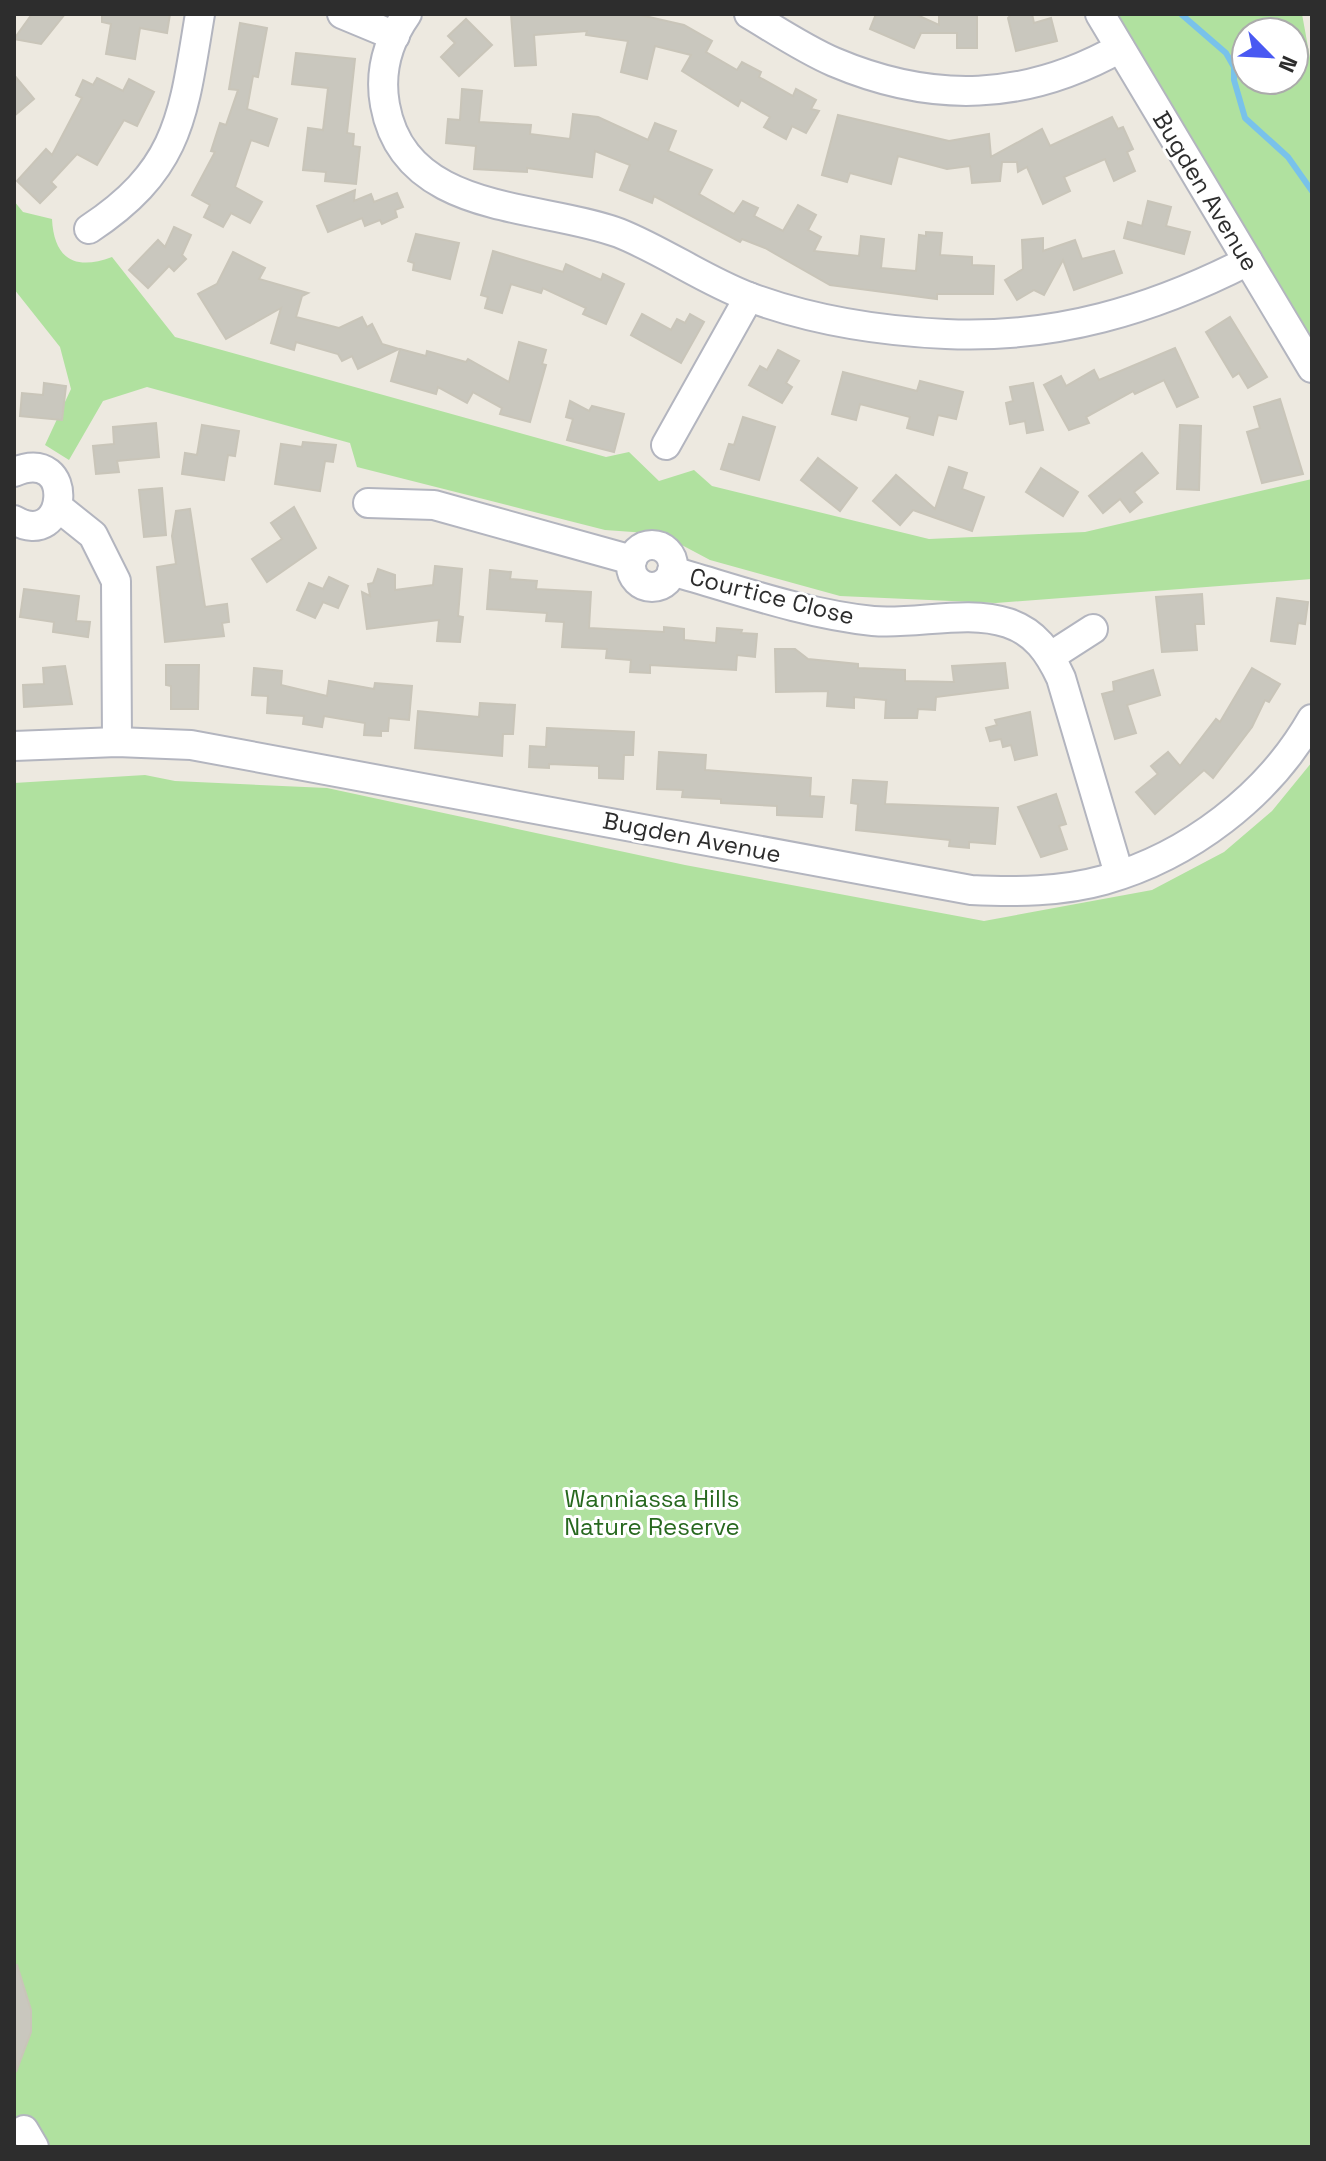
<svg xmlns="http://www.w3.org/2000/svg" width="1326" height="2161" viewBox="0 0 1326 2161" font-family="'Space Grotesk',sans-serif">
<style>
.green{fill:#b0e19f;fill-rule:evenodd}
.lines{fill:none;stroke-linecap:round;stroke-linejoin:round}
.stream{stroke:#79c2ea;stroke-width:6}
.building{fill:#c9c7be;stroke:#c9c5b9;stroke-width:2}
.minor-casing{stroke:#b3b5bf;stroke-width:32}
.minor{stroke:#fff;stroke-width:28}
.labels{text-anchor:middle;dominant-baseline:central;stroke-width:6;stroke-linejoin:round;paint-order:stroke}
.street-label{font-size:24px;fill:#2d2d2d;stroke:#fff}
.park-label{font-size:24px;fill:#27681e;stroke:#fff}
</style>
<rect width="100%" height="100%" fill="#ede9e0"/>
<!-- green -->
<g class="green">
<path d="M1114 14H1302L1312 69V343ZM1246 32H1294V80H1246Z"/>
<path d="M14 201 23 212 52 219C54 259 75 271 112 257L175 337 606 457 629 452 659 481 694 470 712 486 929 539 1085 532 1312 479V579L996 603 840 596 710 560 661 534 605 530 357 467 350 443 147 387 103 401 69 460 45 445 71 389 60 347 14 289Z"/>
<path d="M1312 762V2147H14V783L145 775 175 781 327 788 685 865 984 921 1152 890 1224 852 1272 811Z"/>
</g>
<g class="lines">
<!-- stream -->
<path class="stream" d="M1181 14 1226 53 1234 67V80L1245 118 1288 157 1312 191"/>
</g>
<!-- building -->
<g class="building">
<path d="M32 14H65L41 44 14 39Z"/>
<path d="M102 14H170L167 33 140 28 135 59 106 54 111 24 102 22Z"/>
<path d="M511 14H636L684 25 712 41 706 52 737 70 742 62 761 72 759 77 793 96 796 89 816 100 811 109 819 111 806 133 792 126 786 139 764 127 770 117 741 100 738 106 682 71 691 55 655 46 647 79 621 72 628 41 586 35 587 31 534 35 536 65 515 66Z"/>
<path d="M876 14H915L939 25V15L977 14V48H957V33H921L914 48 870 29Z"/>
<path d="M1012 14H1032L1034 23 1051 18 1057 41 1016 51 1008 18Z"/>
<path d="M466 19 492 45 459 76 441 57 455 43 448 36Z"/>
<path d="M240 23 267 28 258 77 253 76 247 109 277 119 268 146 251 140 235 187 262 202 250 223 231 213 223 227 204 217 210 205 192 195 215 152 211 151 220 123 226 125 238 90 229 89Z"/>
<path d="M296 53 355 59 347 133 354 134 353 146 360 147 356 184 325 181 326 172 303 170 308 128 323 130 328 88 292 84Z"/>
<path d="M14 75 34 99 14 116Z"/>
<path d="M97 78 123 91 129 79 154 92 137 126 124 120 97 165 77 154 51 182 56 187 40 203 17 181 46 149 52 155 82 98 76 95 83 80 93 85Z"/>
<path d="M462 89 482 91 479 122 531 125 530 134 570 139 573 114 598 117 648 140 655 123 676 131 668 151 712 170 699 194 734 214 743 201 758 208 754 216 783 231 798 205 816 215 808 230 821 237 814 251 859 256 861 236 884 239 881 268 916 271 919 235 926 236V232L942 233 940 255 972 257V265L994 266 993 294H937V299L830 285 765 248 742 239 740 242 654 196 652 203 620 190 630 165 595 151 592 177 527 168V172L474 169 476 146 446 143 448 119 460 120Z"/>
<path d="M838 115 949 141 989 134 991 157 1042 129 1050 146 1112 117 1118 129 1123 127 1133 149 1127 152 1135 171 1114 181 1105 159 1064 177 1070 191 1043 204 1027 167 1018 172 1017 162H1002L1000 181 972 183 970 166 947 169 898 156 891 184 850 173 847 182 822 175Z"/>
<path d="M355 190 354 201 371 194 374 202 397 193 403 207 395 210 397 217 382 224 380 220 365 226 362 218 328 232 317 206Z"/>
<path d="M1148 201 1171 207 1166 226 1190 232 1184 254 1124 238 1128 222 1142 226Z"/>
<path d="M174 227 191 235 182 255 186 259 174 271 169 266 148 288 129 270 158 240 165 247Z"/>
<path d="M416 234 459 243 450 279 413 270 414 263 408 261Z"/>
<path d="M1043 238V251L1075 240 1082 259 1114 251 1122 273 1074 290 1063 260 1044 295 1034 290 1017 300 1005 280 1023 269 1022 240Z"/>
<path d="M493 251 563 272 566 264 601 280 603 274 624 284 606 324 583 314 586 308 543 288 541 293 511 284 502 313 485 308 488 297 481 295Z"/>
<path d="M233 252 265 268 259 279 308 293 302 296 296 317 339 328 362 317 367 327 372 324 382 344 399 349 358 369 352 356 342 361 338 354 296 342 294 350 271 343 281 308 226 339 198 294 217 284Z"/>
<path d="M642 314 671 330 677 319 685 323 690 314 704 322 681 363 631 335Z"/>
<path d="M1230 317 1267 377 1248 388 1239 373 1233 377 1206 332Z"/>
<path d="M519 342 546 350 542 364 546 365 530 422 500 414 502 408 473 392 467 403 438 387 436 394 391 381 400 349 426 356 427 351 466 362 468 359 509 382Z"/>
<path d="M1175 348 1198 397 1177 407 1164 380 1135 394 1133 391 1086 417 1089 423 1069 430 1044 385 1061 376 1066 386 1094 370 1099 380Z"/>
<path d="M778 350 799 361 786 383 792 387 782 403 749 385 760 366 767 370Z"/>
<path d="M843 372 917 391 920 381 963 392 956 419 938 415 933 435 907 428 910 417 860 404 856 420 832 414Z"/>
<path d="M44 383 66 386 62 420 20 416 22 393 43 395Z"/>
<path d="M1033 383 1043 430 1027 433 1025 421 1010 424 1006 403 1013 401 1010 387Z"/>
<path d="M1280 399 1303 474 1262 483 1247 432 1260 428 1254 407Z"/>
<path d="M570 401 589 411 592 406 624 414 614 452 567 440 573 419 566 417Z"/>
<path d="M743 417 775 427 759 480 721 469 729 444 734 445Z"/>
<path d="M156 423 159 457 117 461 119 472 96 474 93 446 114 444 113 427Z"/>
<path d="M202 425 239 431 235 456 228 455 224 480 182 474 185 453 197 455Z"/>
<path d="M1180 425 1201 426 1199 490 1177 489Z"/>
<path d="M303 442 336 445 333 462 325 461 320 491 275 484 281 444 302 447Z"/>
<path d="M1142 453 1158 473 1134 492 1142 502 1130 512 1120 499 1103 513 1089 496Z"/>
<path d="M818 458 857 488 840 511 801 480Z"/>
<path d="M949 467 967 473 962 489 984 497 972 531 913 510 900 525 873 501 896 475 935 509Z"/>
<path d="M1041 468 1078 492 1063 516 1026 492Z"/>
<path d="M162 488 166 535 144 537 139 490Z"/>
<path d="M294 507 316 548 267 582 252 559 282 539 271 523Z"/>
<path d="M190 509 205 607 227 604 229 622 222 623 224 636 165 642 157 567 176 564 172 536 176 511Z"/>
<path d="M435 566 462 569 458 616 463 617 460 642 437 641 439 620 367 629 362 592 370 596 368 584 373 583 378 569 395 575V590L433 585Z"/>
<path d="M490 570 511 572 510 579 537 581 536 589 591 592 589 628 664 632V627L684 629V640L716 643 717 628 742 630 741 633 757 634 755 657 737 655 736 670 650 665V673L630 672 631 660 606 658 607 649 562 647 564 622 546 621 547 613 487 609Z"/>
<path d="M329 577 348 586 338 608 323 602 315 618 297 610 309 583 323 589Z"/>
<path d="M24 589 79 596 76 621 90 622 88 637 53 632 54 622 20 617Z"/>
<path d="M1202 594 1204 624H1195L1197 650 1162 652 1156 597Z"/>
<path d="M1277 598 1308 602 1305 624 1298 623 1295 644 1271 641Z"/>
<path d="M775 649H795L808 659 858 664V668L905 670V681L954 682 952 666 1005 663 1008 688 936 697 935 710 918 709 917 718H885L886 700 854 697V708L827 706 828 691 776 692Z"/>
<path d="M166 665H199L198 709H171V686L166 685Z"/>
<path d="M65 666 72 704 24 707 23 685 44 684 43 668Z"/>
<path d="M254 668 282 671 281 685 327 696 329 681 374 689 375 683 412 686 409 720 389 718 388 731H381V736L364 735 365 723 324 716 322 727 303 724 304 716 267 713 268 696 252 695Z"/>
<path d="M1252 668 1280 684 1269 702 1265 700 1252 727 1213 778 1204 770 1155 814 1136 792 1158 774 1151 766 1168 752 1180 766 1216 719 1220 722Z"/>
<path d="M1153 670 1160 695 1127 705 1136 733 1115 739 1102 694 1114 691 1113 682Z"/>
<path d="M480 703 515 705 513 734H503L502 756 415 748 418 711 479 717Z"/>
<path d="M1030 712 1037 755 1015 760 1011 745 1003 747 1001 739 990 741 986 728 997 725 995 720Z"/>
<path d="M547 728 634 732 633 755H624L623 779 599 778V766L549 764V768L529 767 530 746 546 747Z"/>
<path d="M659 752 706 755 705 770 811 778 810 796 824 797 822 817 777 815V806L721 803V799L682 797 683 790 657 789Z"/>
<path d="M853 780 887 782 885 804 998 808 995 844 969 842V848L949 846 950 840 856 830 858 804 851 803Z"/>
<path d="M1056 794 1066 824 1059 826 1067 849 1041 857 1018 807Z"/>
<path d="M17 1965 31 2010V2032L16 2072 14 1966Z"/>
</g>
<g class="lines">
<defs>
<g id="minor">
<path d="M342 14 395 36"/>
<path d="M407 14C388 41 379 72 385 105 405 216 539 203 619 233 664 251 704 280 749 297 811 320 880 331 946 334 1055 339 1152 310 1248 261"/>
<path d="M749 14C776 30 804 49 834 62 933 104 1026 101 1120 48"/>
<path d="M1100 14 1312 368"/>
<path d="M89 229C181 168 183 115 200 14"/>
<path d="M666 445 749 297"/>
<path d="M14 472C78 445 68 552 14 520"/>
<path d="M368 503 434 505 632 560"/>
<path d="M58 507 93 535 116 581 117 742"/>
<circle cx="652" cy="566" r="21"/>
<path d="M672 571C738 590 805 614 873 621 916 625 967 609 1008 623 1035 632 1049 652 1061 678L1119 874"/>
<path d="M1051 656 1093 629"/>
<path d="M14 746 117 742 191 745 971 890C1016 892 1061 892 1104 880 1189 856 1268 796 1312 719"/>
<path d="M24 2130 34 2147"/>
</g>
</defs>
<!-- minor casing -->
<use href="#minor" class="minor-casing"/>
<!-- minor -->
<use href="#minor" class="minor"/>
</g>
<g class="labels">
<!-- street labels -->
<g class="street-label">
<text transform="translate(1206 191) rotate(59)">Bugden Avenue</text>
<text transform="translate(772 596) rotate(14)">Courtice Close</text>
<text transform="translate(692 837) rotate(11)">Bugden Avenue</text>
</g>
<!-- park labels -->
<g class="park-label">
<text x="652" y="1498">Wanniassa Hills<tspan x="652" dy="28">Nature Reserve</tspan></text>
</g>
</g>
<!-- border -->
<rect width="1326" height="2161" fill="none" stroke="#2d2d2d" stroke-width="32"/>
<!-- north arrow -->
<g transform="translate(1270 56) rotate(114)"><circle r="38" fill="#ffffff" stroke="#ababab" stroke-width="2"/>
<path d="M0-6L14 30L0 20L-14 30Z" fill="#4959f2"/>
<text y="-12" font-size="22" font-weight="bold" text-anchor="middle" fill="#2d2d2d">N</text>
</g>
</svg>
